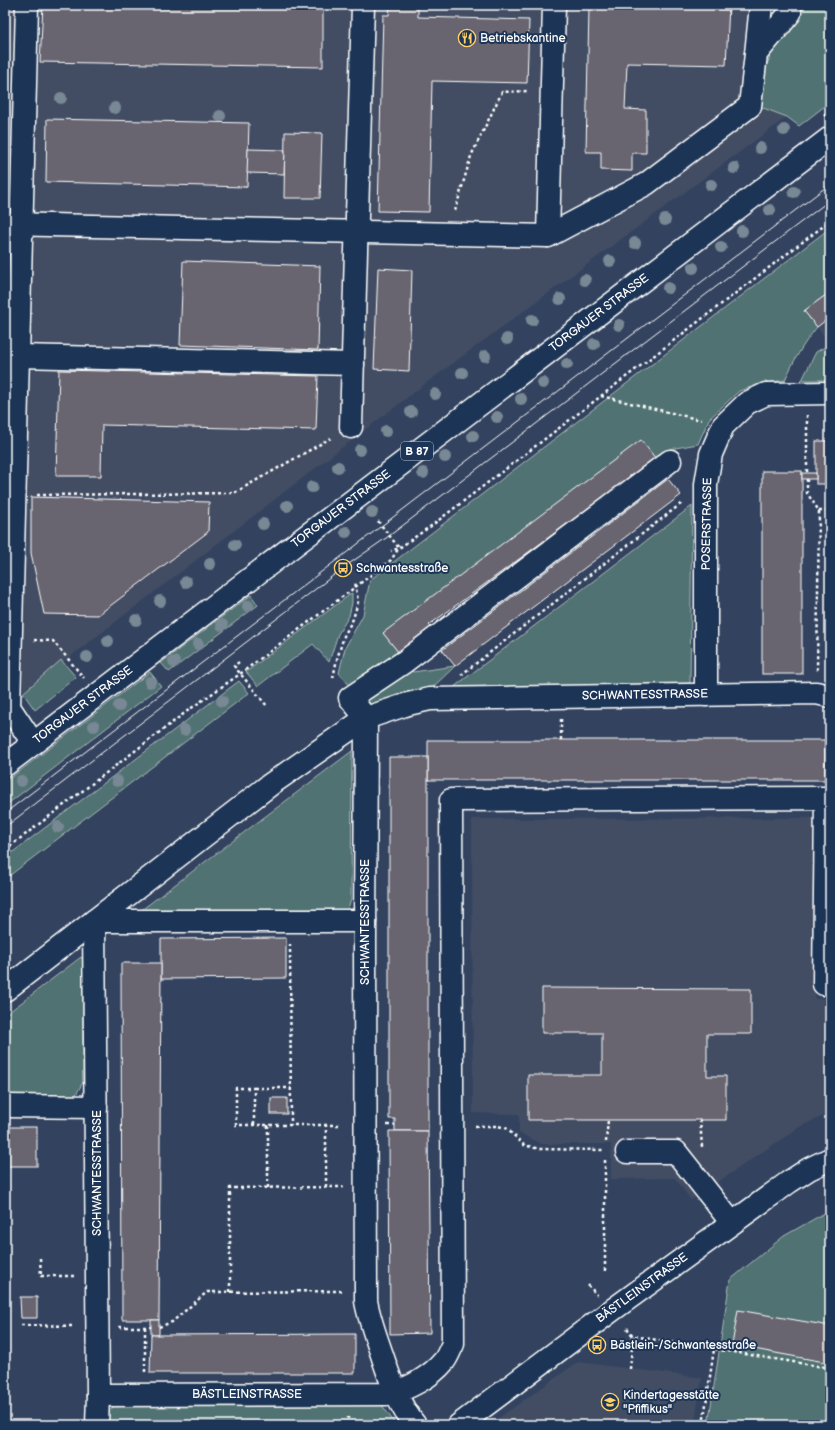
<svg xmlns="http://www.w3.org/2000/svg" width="835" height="1430" viewBox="0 0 835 1430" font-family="'Balsamiq Sans',sans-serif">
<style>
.built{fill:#434d64}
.green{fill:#517272;stroke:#a8b8b8}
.building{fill:#676571;stroke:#fff}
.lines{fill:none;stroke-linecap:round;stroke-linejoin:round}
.minor-casing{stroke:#fff;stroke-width:25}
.major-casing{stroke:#fff;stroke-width:25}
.path{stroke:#fff;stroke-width:2.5;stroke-dasharray:3 3;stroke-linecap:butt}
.minor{stroke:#1d3557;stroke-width:22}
.major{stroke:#1d3557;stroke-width:22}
.tram{stroke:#fff;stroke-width:1}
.tree{fill:#788894}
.labels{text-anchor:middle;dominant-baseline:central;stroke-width:4;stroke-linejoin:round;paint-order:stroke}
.shield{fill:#1d3557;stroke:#bbc2cd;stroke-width:1}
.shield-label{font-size:11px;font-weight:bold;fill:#fff}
.poi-label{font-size:12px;fill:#fff;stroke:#1d3557;text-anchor:start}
.street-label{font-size:12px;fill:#fff;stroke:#1d3557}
</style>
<rect width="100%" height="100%" fill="#33435f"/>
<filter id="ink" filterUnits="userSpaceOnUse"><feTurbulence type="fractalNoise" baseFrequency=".025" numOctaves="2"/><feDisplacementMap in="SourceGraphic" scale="8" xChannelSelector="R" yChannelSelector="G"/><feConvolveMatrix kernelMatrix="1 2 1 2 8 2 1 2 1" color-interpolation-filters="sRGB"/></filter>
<g filter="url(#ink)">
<!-- built -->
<g class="built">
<path d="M5 5H830L787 117 426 383 23 693V653H5Z"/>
<path d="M830 292V343L804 311Z"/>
<path d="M817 818 815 999H830V1113L801 1126 691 1200 675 1178 611 1179V1144H542L519 1133V1114L473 1113 472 819Z"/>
<path d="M578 1362 702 1378 694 1425H489Z"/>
</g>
<!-- green -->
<g class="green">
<path d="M795 5H830V102L799 126 787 117 758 106 765 69 779 36Z"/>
<path d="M830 228V292L804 311 817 327C803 344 794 360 785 380L760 384 739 391 709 419 698 444 670 449 383 633 399 653 350 686 339 673 345 648 363 615 370 580Z"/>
<path d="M830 344V380H802L816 352Z"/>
<path d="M692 506 690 686 450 690Z"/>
<path d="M352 593V603L349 616 338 634 329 662 313 644 258 686 246 672Z"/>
<path d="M251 595 258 605 169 672 161 663Z"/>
<path d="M61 660 76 677 35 710 23 693Z"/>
<path d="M455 666 432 688 371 705 366 698 410 669 413 672Z"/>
<path d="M150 672 161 686 5 806V782Z"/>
<path d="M239 681 249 693 5 879V858Z"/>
<path d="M352 751 351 900 345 916 136 914Z"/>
<path d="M81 957 83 960V1082L73 1100H5V1015Z"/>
<path d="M830 1210V1425H708L730 1280 784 1236Z"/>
<path d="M379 1401 394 1422 390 1425H105V1414L118 1403Z"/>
</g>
<!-- building -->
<g class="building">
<path d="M43 5H323V67L40 62Z"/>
<path d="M390 5H418V17L529 20 527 83 432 81 429 212 378 211 383 15H389Z"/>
<path d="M665 5H729L726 65 627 63 625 109 646 110V153H632V171L601 170V152H586L589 8 665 9Z"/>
<path d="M47 119 249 123 247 187 46 182Z"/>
<path d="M285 132 322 133 320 198H284Z"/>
<path d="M248 149 285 150 284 174 247 173Z"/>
<path d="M183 261 320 266 318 350 180 345Z"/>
<path d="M378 268 412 270 409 371 374 369Z"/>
<path d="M830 292V317L817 327 804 311Z"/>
<path d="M59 370 318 376 316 430 102 425 101 476H56Z"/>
<path d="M641 440 656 459 429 625 431 627 399 653 383 633Z"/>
<rect x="816" y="441" width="14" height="43"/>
<rect x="762" y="471" width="40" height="203"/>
<rect x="802" y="473" width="14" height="6"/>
<path d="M668 479 681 495 455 666 442 650Z"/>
<path d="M31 497 209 502 208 532 98 615 44 614 31 553Z"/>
<rect x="428" y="740" width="397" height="40"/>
<path d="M389 757H428V1131H395V1119H389Z"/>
<path d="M286 938V978L161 979V939Z"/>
<path d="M121 963H161L159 1320H122Z"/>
<path d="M542 988 751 989V1034H707V1076H726V1120H528V1075H602V1033H542Z"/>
<rect x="271" y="1098" width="16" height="16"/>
<rect x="5" y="1127" width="32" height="39"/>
<path d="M389 1131H428L430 1333 390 1334Z"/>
<path d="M20 1297H37V1318H21Z"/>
<path d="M738 1310 830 1326V1363L732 1345Z"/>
<rect x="151" y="1320" width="8" height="15"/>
<path d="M355 1334V1373H150L151 1335Z"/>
</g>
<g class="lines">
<defs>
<g id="minor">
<path d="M27 5 9 707 33 743"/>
<path d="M756 54 761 5"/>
<path d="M5 224 548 236 646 184 750 106 756 54 790 13V5"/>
<path d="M548 236 554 5"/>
<path d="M18 356 353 364"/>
<path d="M351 427 363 5"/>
<path d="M706 695V484L711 454 723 426 747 403 766 394 830 393"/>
<path d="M5 990 271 784 366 718 408 704 430 699 816 693 830 696"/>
<path d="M5 1106 96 1107"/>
<path d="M627 1152H676L732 1223"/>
<path d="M98 1395 387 1394C407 1390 431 1377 444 1361 448 1356 450 1349 453 1344L451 800 826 798 824 984H830"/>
<path d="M97 1425 98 1395 94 921H365"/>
<path d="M415 1425C397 1403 390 1378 381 1352 375 1335 369 1318 366 1301L365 943 366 718 350 698 404 662 670 461"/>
<path d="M459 1425 611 1311 789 1182 809 1169 830 1159"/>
</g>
<path id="major" d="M5 765 830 138"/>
</defs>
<!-- minor casing -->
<use href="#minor" class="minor-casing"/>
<!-- major casing -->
<use href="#major" class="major-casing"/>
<!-- path -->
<g class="path">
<path d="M824 116 830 111"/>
<path d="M455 211 471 156 502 92 529 91"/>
<path d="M601 396 701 420"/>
<path d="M807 415V473"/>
<path d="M807 479V493L819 511 817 671"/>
<path d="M37 495 234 493 331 438"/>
<path d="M819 511H830"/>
<path d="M378 521 399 548 391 551"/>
<path d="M34 640 53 641 84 678"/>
<path d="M239 662 234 666 267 706"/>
<path d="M461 675 682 503"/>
<path d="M333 678 337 659 344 636 353 619 358 602 355 581"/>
<path d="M561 719V740"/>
<path d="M828 771V718"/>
<path d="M5 850 190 709 240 674 391 560 399 548 431 526 830 221"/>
<path d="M290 944 291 1125"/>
<path d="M254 1088H291"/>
<path d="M700 1120 702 1147"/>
<path d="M254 1125V1088H236V1125H342"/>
<path d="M268 1125V1188"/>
<path d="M387 1125H395"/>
<path d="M475 1126H498L506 1128 524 1145 539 1149 604 1150"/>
<path d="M606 1142 608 1120"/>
<path d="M605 1160V1273"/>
<path d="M326 1187V1125"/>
<path d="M40 1258 41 1276H74"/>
<path d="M588 1285 597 1295"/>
<path d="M230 1292V1188L344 1187"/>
<path d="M21 1325 74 1326"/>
<path d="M119 1327H151"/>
<path d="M145 1327V1372"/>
<path d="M159 1327 172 1322 207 1292 343 1291"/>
<path d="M627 1328 633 1336 714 1349"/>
<path d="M630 1369 633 1336"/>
<path d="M348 1425V1417"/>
<path d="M703 1425 714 1349 830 1368"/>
</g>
<!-- minor -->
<use href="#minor" class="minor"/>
<!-- major -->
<use href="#major" class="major"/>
<!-- tram -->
<g class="tram">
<path d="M5 813 830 184"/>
<path d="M5 827 343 568 389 536 830 200"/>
</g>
</g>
<!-- trees -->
<g class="tree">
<circle cx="61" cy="98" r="6"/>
<circle cx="115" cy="108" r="6"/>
<circle cx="220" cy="116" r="6"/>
<circle cx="784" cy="130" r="6"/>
<circle cx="760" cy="148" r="6"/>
<circle cx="734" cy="168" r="6"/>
<circle cx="711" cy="185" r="6"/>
<circle cx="794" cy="192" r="6"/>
<circle cx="770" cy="210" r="6"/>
<circle cx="665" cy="220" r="6"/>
<circle cx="742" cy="231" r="6"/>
<circle cx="635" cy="243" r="6"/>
<circle cx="721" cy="247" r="6"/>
<circle cx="610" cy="261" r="6"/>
<circle cx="693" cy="268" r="6"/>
<circle cx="585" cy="280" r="6"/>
<circle cx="668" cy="288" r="6"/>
<circle cx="560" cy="299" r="6"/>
<circle cx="532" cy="320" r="6"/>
<circle cx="619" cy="325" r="6"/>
<circle cx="507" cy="339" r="6"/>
<circle cx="594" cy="344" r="6"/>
<circle cx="485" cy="356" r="6"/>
<circle cx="567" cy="364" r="6"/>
<circle cx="462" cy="373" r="6"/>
<circle cx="543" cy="383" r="6"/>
<circle cx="435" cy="394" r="6"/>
<circle cx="521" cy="399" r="6"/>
<circle cx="411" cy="412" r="6"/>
<circle cx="497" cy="417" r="6"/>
<circle cx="386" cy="431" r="6"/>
<circle cx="473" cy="436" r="6"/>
<circle cx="360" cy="450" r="6"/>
<circle cx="445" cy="457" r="6"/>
<circle cx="338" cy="467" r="6"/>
<circle cx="423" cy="473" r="6"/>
<circle cx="312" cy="487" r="6"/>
<circle cx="287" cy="506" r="6"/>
<circle cx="372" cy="512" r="6"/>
<circle cx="263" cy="524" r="6"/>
<circle cx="346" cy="532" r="6"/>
<circle cx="235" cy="545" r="6"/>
<circle cx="210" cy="564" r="6"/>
<circle cx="186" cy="582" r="6"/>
<circle cx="160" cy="601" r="6"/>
<circle cx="248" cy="606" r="6"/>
<circle cx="136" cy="620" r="6"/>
<circle cx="222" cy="625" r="6"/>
<circle cx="108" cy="641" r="6"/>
<circle cx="198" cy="644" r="6"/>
<circle cx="87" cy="657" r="6"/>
<circle cx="174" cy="662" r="6"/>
<circle cx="150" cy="682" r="6"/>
<circle cx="222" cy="701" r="6"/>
<circle cx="119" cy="706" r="6"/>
<circle cx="94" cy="726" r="6"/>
<circle cx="184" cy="730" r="6"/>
<circle cx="21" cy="781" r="6"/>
<circle cx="117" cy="781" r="6"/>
<circle cx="58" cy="827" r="6"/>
</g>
</g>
<!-- icons -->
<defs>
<symbol id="restaurant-ring" viewBox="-11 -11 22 22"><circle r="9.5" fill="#1d3557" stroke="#ffd166" stroke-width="1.5"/><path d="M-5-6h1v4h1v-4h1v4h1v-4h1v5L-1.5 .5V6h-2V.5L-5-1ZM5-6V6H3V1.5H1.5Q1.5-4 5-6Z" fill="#ffd166"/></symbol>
<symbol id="bus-ring" viewBox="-11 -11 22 22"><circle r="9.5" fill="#1d3557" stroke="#ffd166" stroke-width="1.5"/><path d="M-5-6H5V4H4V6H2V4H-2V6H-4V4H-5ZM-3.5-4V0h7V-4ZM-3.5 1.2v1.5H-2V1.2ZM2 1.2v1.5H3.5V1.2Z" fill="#ffd166"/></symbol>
<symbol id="school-ring" viewBox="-11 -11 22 22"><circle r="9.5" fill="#1d3557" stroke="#ffd166" stroke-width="1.5"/><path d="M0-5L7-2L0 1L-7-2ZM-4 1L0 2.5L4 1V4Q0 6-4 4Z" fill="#ffd166"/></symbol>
</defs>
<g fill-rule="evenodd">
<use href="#restaurant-ring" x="457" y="28" width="20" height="20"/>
<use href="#bus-ring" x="333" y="558" width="20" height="20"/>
<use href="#bus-ring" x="587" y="1335" width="20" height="20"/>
<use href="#school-ring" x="600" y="1392" width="20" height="20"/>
</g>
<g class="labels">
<!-- shield labels -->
<rect class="shield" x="401" y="442" width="32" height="18" rx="3"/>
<g class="shield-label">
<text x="417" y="451">B 87</text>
</g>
<!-- poi labels -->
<g class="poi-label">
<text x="480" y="38">Betriebskantine</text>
<text x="356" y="568">Schwantesstraße</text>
<text x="610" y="1345">Bästlein-/Schwantesstraße</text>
<text x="623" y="1395">Kindertagesstätte<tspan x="623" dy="14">"Pfiffikus"</tspan></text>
</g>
<!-- street labels -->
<g class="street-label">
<text transform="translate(599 313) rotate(-37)">TORGAUER STRASSE</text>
<text transform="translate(341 509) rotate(-37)">TORGAUER STRASSE</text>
<text transform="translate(707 524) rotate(-89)">POSERSTRASSE</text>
<text transform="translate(645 695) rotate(-1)">SCHWANTESSTRASSE</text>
<text transform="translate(83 705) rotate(-37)">TORGAUER STRASSE</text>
<text transform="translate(365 922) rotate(-90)">SCHWANTESSTRASSE</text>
<text transform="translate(97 1173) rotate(-90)">SCHWANTESSTRASSE</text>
<text transform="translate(642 1288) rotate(-36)">BÄSTLEINSTRASSE</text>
<text x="247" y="1394">BÄSTLEINSTRASSE</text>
</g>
</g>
<!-- margin -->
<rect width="835" height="1430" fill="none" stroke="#1d3557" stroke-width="20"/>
<rect x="10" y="10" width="815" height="1410" fill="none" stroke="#fff" stroke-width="1.5" filter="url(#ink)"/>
</svg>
